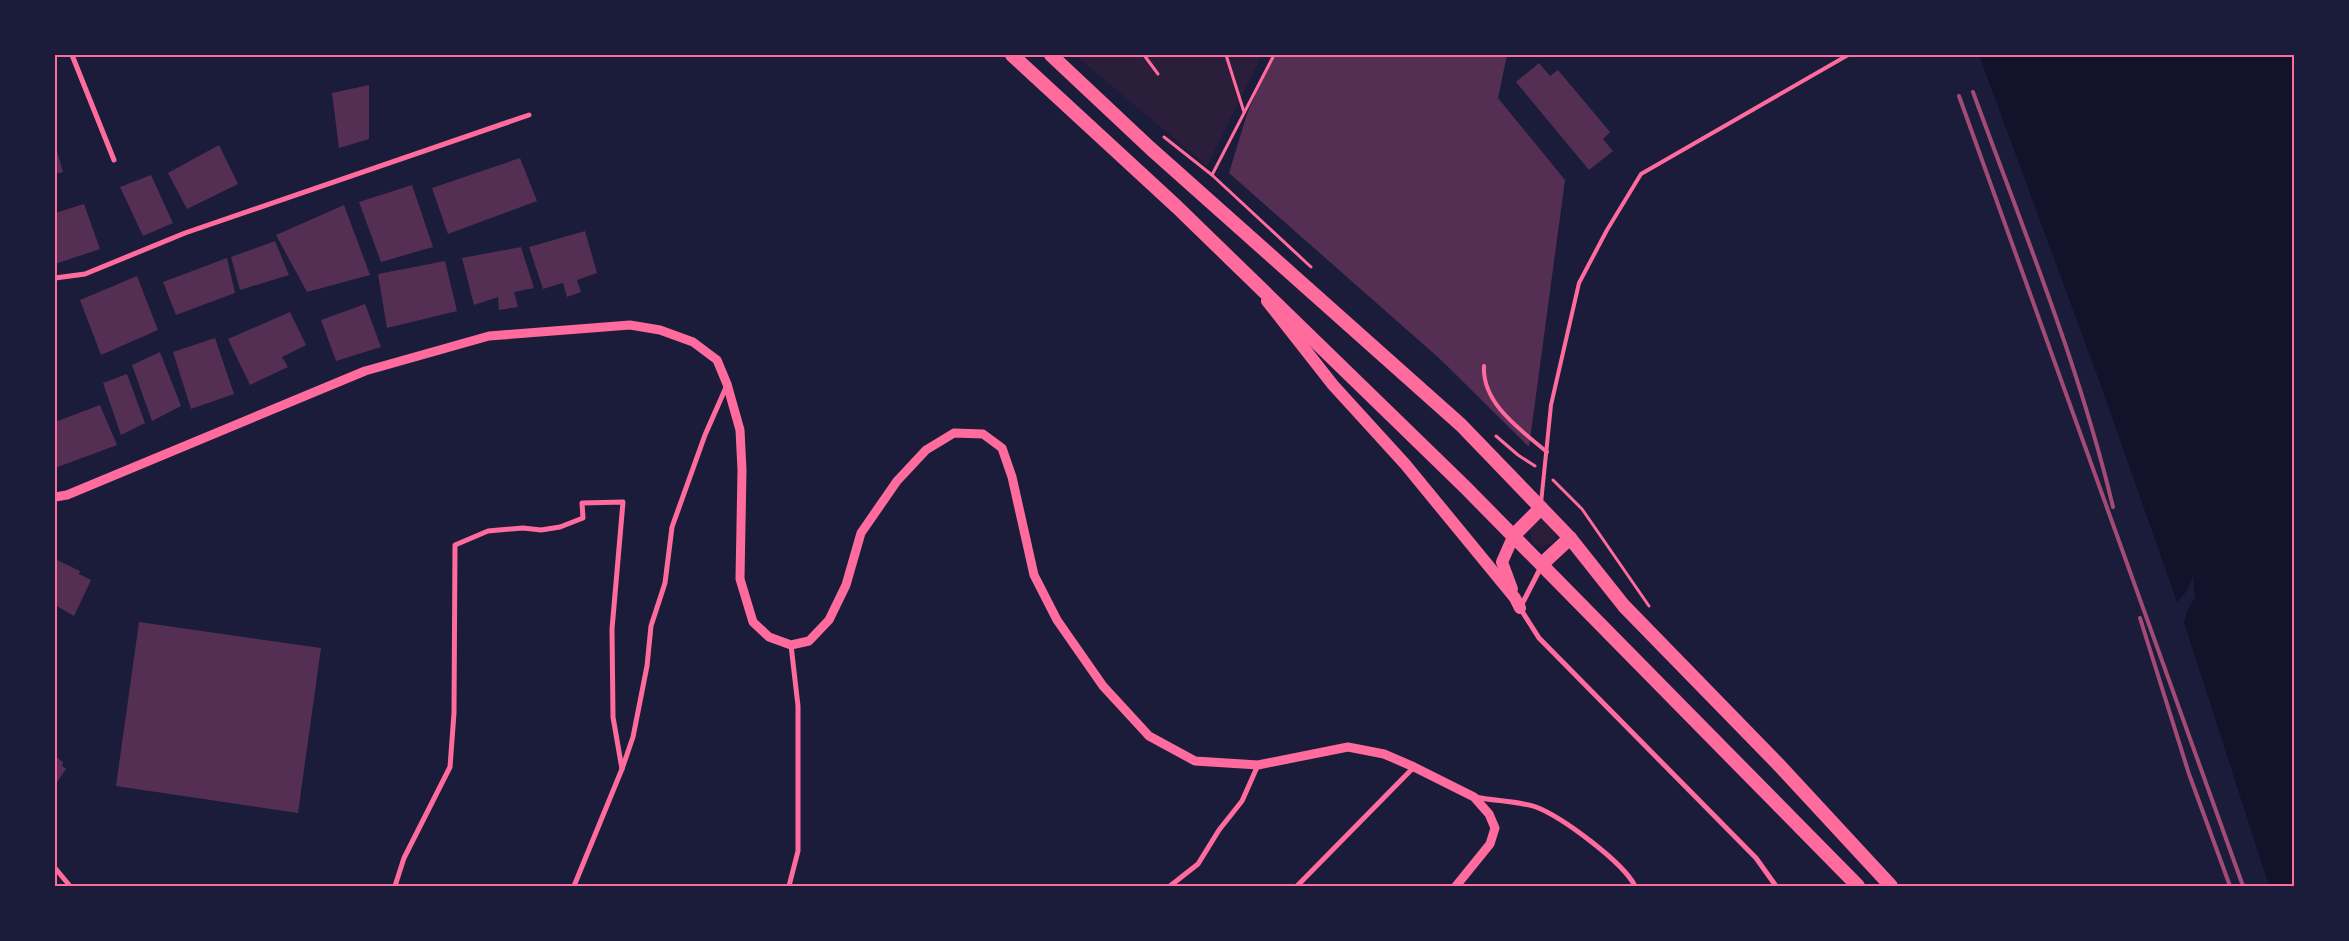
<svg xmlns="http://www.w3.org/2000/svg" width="2349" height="941" viewBox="0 0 2349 941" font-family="Raleway,sans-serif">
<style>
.green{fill:#2a1e3b}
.water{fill:#12122b}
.building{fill:#542f53}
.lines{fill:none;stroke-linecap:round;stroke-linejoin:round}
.path{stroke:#ff6b9d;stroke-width:3}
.service{stroke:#ff6b9d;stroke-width:4}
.minor{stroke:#ff6b9d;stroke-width:5}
.tertiary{stroke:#ff6b9d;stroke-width:9}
.primary{stroke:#ff6b9d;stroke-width:12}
.trunk{stroke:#ff6b9d;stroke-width:14}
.rail{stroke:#a44b75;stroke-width:4}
.neatline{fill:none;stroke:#ff6b9d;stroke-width:2}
</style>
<rect width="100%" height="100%" fill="#1b1b3a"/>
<!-- green -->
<g class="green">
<path d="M1075 55H1262L1207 166Z"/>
<path d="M1543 519 1557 534 1553 542 1541 547 1533 543 1529 530 1538 520Z"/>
</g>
<!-- water -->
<path class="water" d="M1979 55H2294V886H2269L2184 622 2188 609 2195 597 2193 576 2186 592 2177 602 2100 383Z"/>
<!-- building -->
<g class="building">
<path d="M1273 55H1507L1498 98 1565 180 1529 447 1440 359 1229 173 1247 114Z"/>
<path d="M1539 63 1550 76 1558 70 1610 132 1603 139 1613 151 1589 170 1516 82Z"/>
<path d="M369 85V139L339 148 332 93Z"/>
<path d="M55 144 63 172 55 174Z"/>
<path d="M219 145 238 184 187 209 168 173Z"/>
<path d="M520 158 537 201 448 234 432 188Z"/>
<path d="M151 175 173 223 143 236 120 187Z"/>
<path d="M412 185 433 247 381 262 359 202Z"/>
<path d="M84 204 100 249 55 264V213Z"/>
<path d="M344 205 370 275 307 292 276 235Z"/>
<path d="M585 231 597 273 577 280 581 292 567 297 563 283 543 289 529 247Z"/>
<path d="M275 241 289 275 240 290 231 257Z"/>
<path d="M521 247 534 288 514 292 518 307 499 310 498 297 474 305 462 258Z"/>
<path d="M227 258 235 293 176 315 163 282Z"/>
<path d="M445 261 457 311 387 328 378 274Z"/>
<path d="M137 276 158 330 101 355 80 300Z"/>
<path d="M365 304 381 347 336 361 321 320Z"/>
<path d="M290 312 306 345 282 357 288 367 250 385 228 339Z"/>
<path d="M215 338 234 394 191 409 173 352Z"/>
<path d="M160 352 181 406 152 421 132 365Z"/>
<path d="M127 374 145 423 121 435 103 383Z"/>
<path d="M100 405 117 445 55 468V422Z"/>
<path d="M55 559 80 571 79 574 91 580 74 616 55 605Z"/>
<path d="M139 622 321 648 298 813 116 786Z"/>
<path d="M55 756 63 762 62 766 66 769 55 785Z"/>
</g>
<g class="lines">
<!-- path -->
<g class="path">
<path d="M1144 55 1158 74"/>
<path d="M1226 55 1244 112"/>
<path d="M1164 137 1212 175 1311 267"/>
<path d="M1212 175 1274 55"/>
<path d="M1496 436 1518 455 1535 466"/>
<path d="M1553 480 1582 509 1649 606"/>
</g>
<!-- service -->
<g class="service">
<path d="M1484 366C1482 404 1521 430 1547 452"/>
<path d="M1541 503 1551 405 1579 283 1607 230 1641 174 1848 55"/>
</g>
<!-- minor -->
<g class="minor">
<path d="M72 55 114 160"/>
<path d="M55 278 85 274 185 233 529 115"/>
<path d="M1541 567 1520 608 1539 638 1756 858 1776 886"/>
<path d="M1475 797C1494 801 1518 801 1536 807 1562 817 1623 862 1635 886"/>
<path d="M55 868 70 886"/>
<path d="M395 886 404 858 450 767 454 713 455 545 488 531 523 528 541 530 560 527 583 518 582 503 623 502 612 629 613 717 622 769"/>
<path d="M574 886 622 769 633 737 647 666 651 626 665 583 672 527 705 435 727 385"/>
<path d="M789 886 798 851V706L791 645"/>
<path d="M1170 886 1198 864 1219 830 1242 801 1258 765"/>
<path d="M1297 886 1414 767"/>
</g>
<!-- tertiary -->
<path class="tertiary" d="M55 497 67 495 365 371 489 336 630 325 660 330 693 342 717 360 727 384 740 430 742 470 740 579 753 622 769 637 791 645 809 641 829 620 846 585 861 533 897 481 926 450 954 433 983 434 1002 448 1012 477 1034 575 1057 620 1103 686 1149 736 1195 761 1258 765 1348 747 1384 754 1414 767 1474 797 1489 814 1495 828 1490 844 1456 886"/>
<!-- primary -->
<g class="primary">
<path d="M1267 301 1333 385 1405 464 1515 598 1520 608"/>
<path d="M1512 589 1502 562 1514 535"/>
</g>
<!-- trunk -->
<g class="trunk">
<path d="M1012 55 1177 207 1465 487 1858 886"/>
<path d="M1051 55 1150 148 1461 425 1570 538 1624 606 1779 765 1891 886"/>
<path d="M1514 535 1541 508"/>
<path d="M1542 564 1570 538"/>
</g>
<!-- rail -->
<g class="rail">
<path d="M1973 92C2023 229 2079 365 2113 507"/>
<path d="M1959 96 2243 886"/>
<path d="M2140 618 2189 774 2230 886"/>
</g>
</g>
<!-- border -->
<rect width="2349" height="941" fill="none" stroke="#1b1b3a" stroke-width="112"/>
<rect x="56" y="56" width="2237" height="829" class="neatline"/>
</svg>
